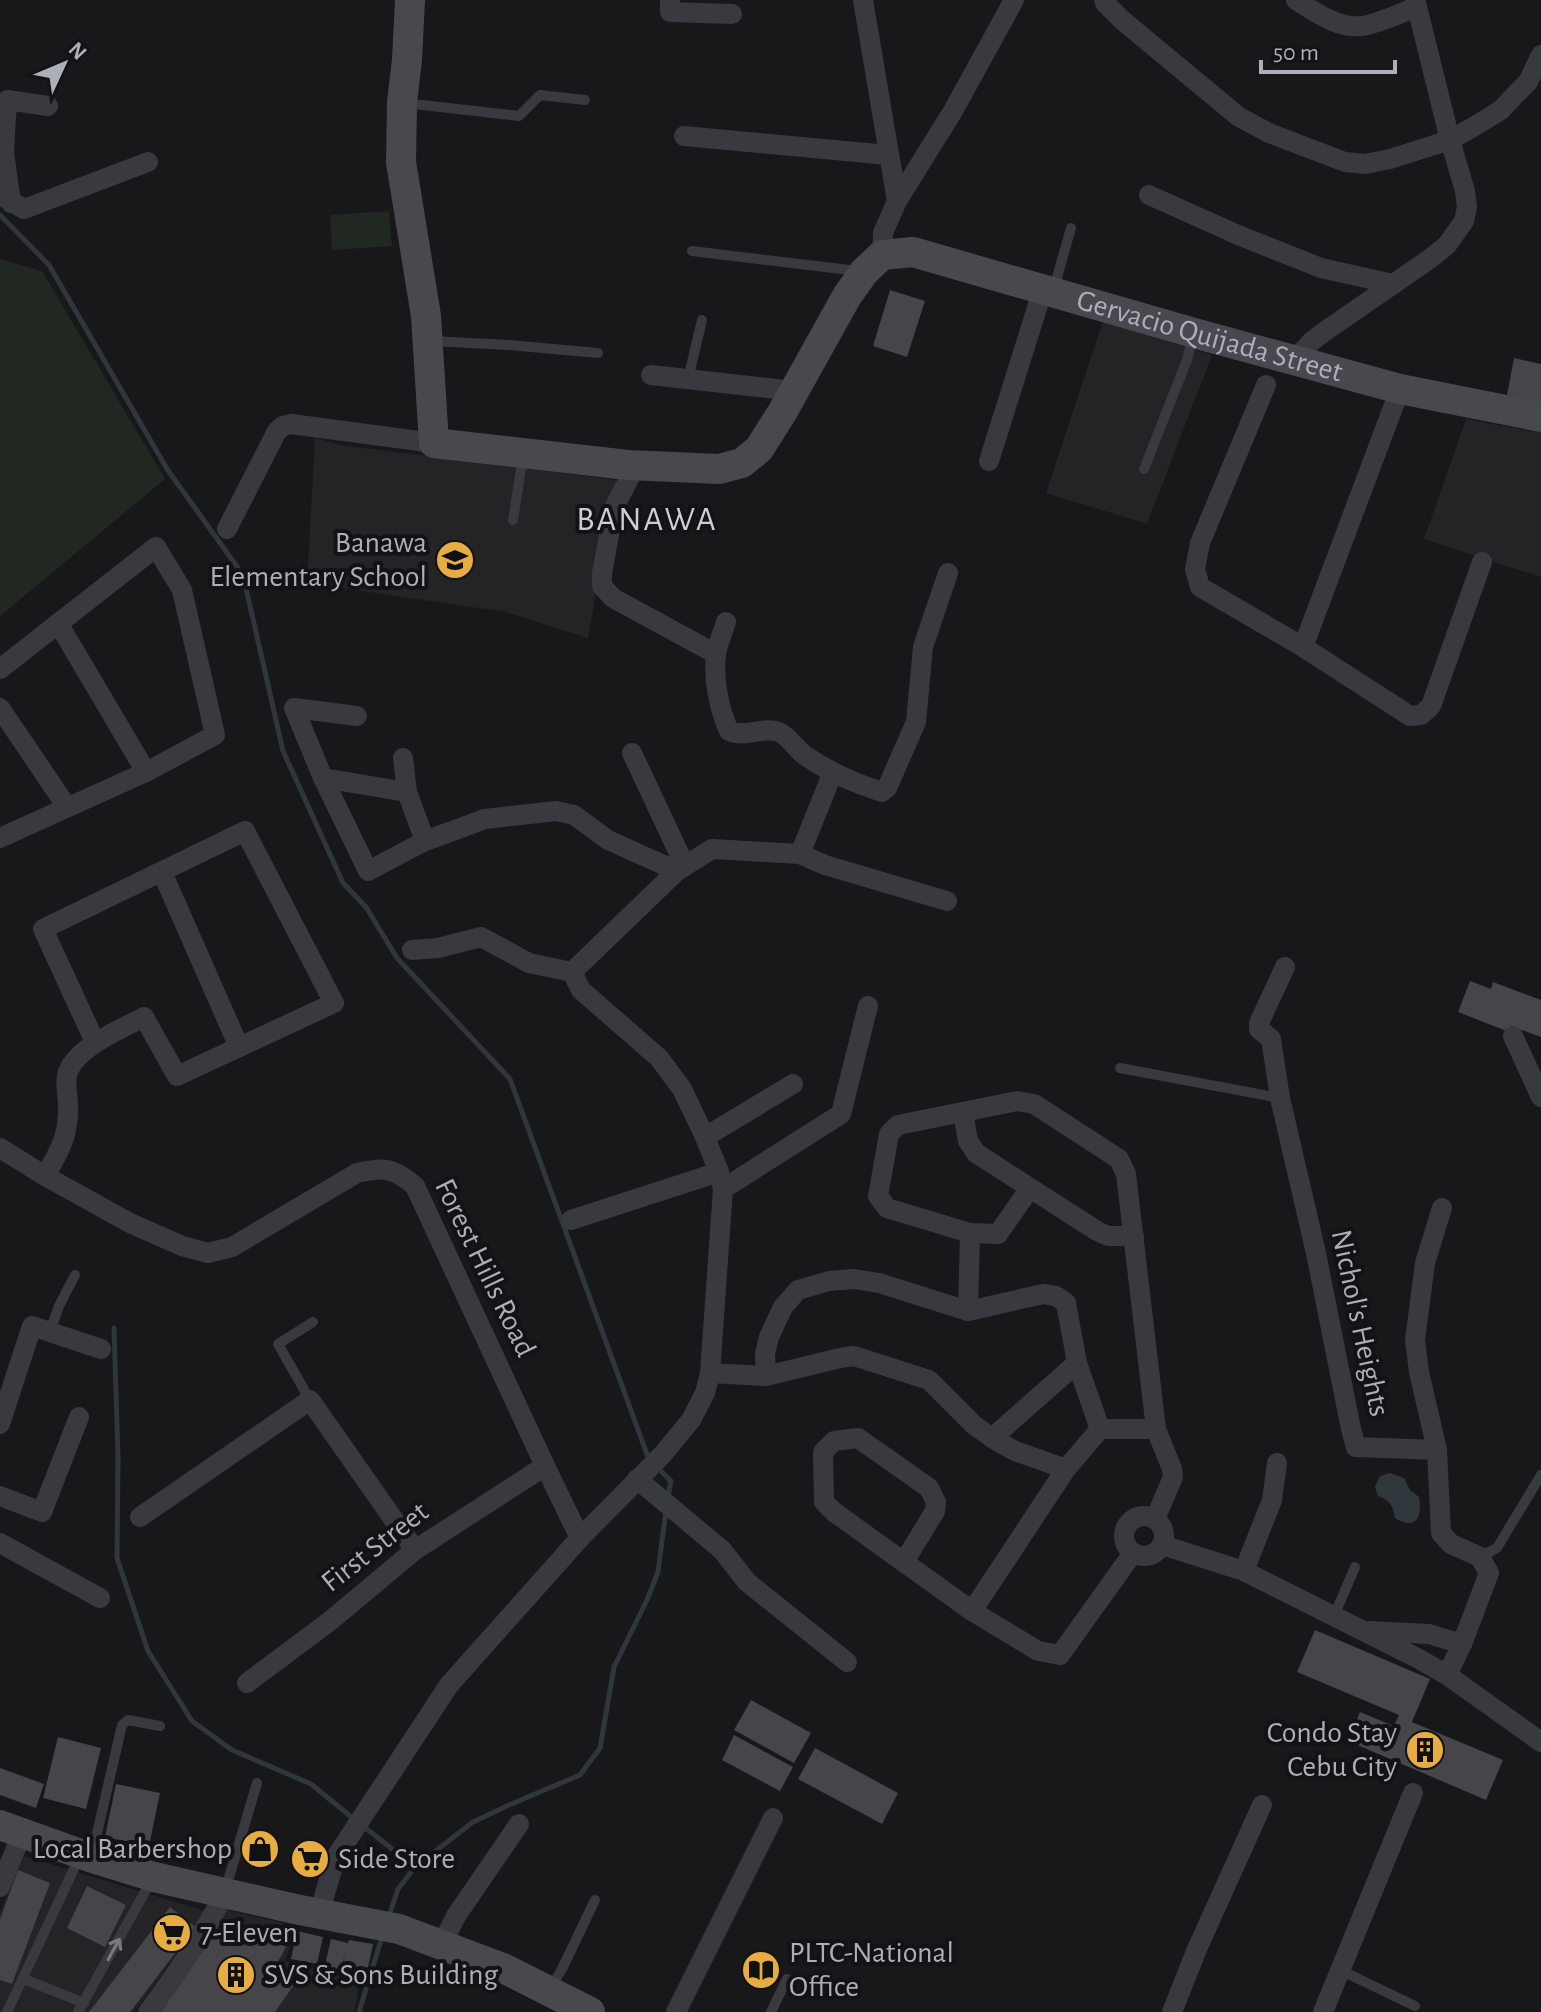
<svg xmlns="http://www.w3.org/2000/svg" width="1541" height="2012" viewBox="0 0 1541 2012" font-family="'Alegreya Sans',sans-serif">
<style>
.built{fill:#242427}
.green{fill:#202821}
.water{fill:#2f373d}
.lines{fill:none;stroke-linecap:round;stroke-linejoin:round}
.stream{stroke:#2f373d;stroke-width:5}
.building{fill:#45454a}
.lane{stroke:#393a3f;stroke-width:10}
.street{stroke:#393a3f;stroke-width:20}
.secondary{stroke:#47494e;stroke-width:30}
.oneway{stroke:#787a82}
.labels{text-anchor:middle;dominant-baseline:central;stroke-width:8;stroke-linejoin:round;paint-order:stroke}
.street-label{font-size:30px;fill:#abafb9;stroke:#131315}
.poi-label{font-size:30px;fill:#abafb9;stroke:#131315;text-anchor:start}
.quarter-label{font-size:34px;letter-spacing:2px;fill:#ccced5;stroke:#131315}
</style>
<rect width="100%" height="100%" fill="#18181a"/>
<!-- built -->
<g class="built">
<path d="M1103 321 1212 355 1147 524 1046 493Z"/>
<path d="M1466 419 1541 433V577L1424 539Z"/>
<path d="M315 438 341 445 616 480 588 638 506 612 307 583Z"/>
<path d="M24 1856 208 1912 134 2012H0V1913Z"/>
<path d="M227 1910 296 1926 285 1961 360 1981 354 2012H156Z"/>
</g>
<!-- green -->
<g class="green">
<path d="M389 211 392 246 332 250 330 215Z"/>
<path d="M0 259 42 271 165 479 0 616Z"/>
</g>
<!-- water -->
<path class="water" d="M1390 1473 1404 1478 1410 1490 1419 1497C1423 1517 1415 1531 1395 1518 1393 1506 1390 1500 1378 1496L1375 1487 1380 1476Z"/>
<g class="lines">
<!-- stream -->
<g class="stream">
<path d="M0 215 49 265 167 469 243 575 283 751 343 883 366 907 397 958 510 1079 648 1457 651 1460"/>
<path d="M114 1328 118 1457 117 1558 148 1651 192 1721 232 1750 311 1784 355 1820"/>
<path d="M658 1468 671 1481 668 1496"/>
<path d="M363 1826 415 1867"/>
<path d="M389 1916 398 1889 415 1867 473 1822 509 1805 580 1775 600 1748 614 1667 647 1600 658 1572 666 1510"/>
<path d="M359 2012 382 1937"/>
</g>
</g>
<!-- building -->
<g class="building">
<path d="M890 290 925 301 907 357 873 346Z"/>
<path d="M1514 358 1541 364V403L1507 395Z"/>
<path d="M1470 981 1491 989 1493 982 1541 1000V1037L1511 1026 1509 1032 1458 1012Z"/>
<path d="M1315 1630 1430 1679 1412 1722 1503 1760 1486 1800 1348 1741 1360 1712 1394 1726 1399 1715 1297 1672Z"/>
<path d="M751 1700 811 1733 794 1763 734 1730Z"/>
<path d="M734 1735 793 1767 780 1791 722 1760Z"/>
<path d="M58 1737 101 1748 86 1809 43 1798Z"/>
<path d="M815 1748 898 1793 882 1824 798 1779Z"/>
<path d="M0 1768 44 1784 36 1808 0 1795Z"/>
<path d="M116 1784 160 1793 149 1846 105 1837Z"/>
<path d="M18 1870 50 1883 12 1984 0 1980V1919Z"/>
<path d="M87 1886 126 1905 105 1947 67 1928Z"/>
<path d="M170 1907 195 1927 130 2012H89Z"/>
<path d="M297 1931 323 1937 317 1964 291 1959Z"/>
<path d="M245 1932 291 1938 275 1967 295 1983 275 2012H161L215 1933 235 1947Z"/>
<path d="M331 1939 348 1943 349 1940 373 1944 366 1977 342 1972 345 1952 341 1973 324 1969Z"/>
</g>
<g class="lines">
<!-- lane -->
<g class="lane">
<path d="M405 103 519 116 540 95 585 100"/>
<path d="M692 251 858 271"/>
<path d="M1054 288 1071 228"/>
<path d="M432 341 509 345 598 353"/>
<path d="M688 379 702 320"/>
<path d="M1144 469 1187 360 1193 336"/>
<path d="M513 520 523 456"/>
<path d="M1120 1068 1280 1098"/>
<path d="M50 1332 59 1306 75 1275"/>
<path d="M310 1400 278 1344 313 1322"/>
<path d="M1480 1557 1497 1548 1541 1475"/>
<path d="M1334 1616 1355 1567"/>
<path d="M92 1855 122 1725 128 1720 160 1726"/>
<path d="M225 1891 257 1783"/>
<path d="M1340 1970 1415 2006"/>
<path d="M24 1979 84 2003"/>
<path d="M551 1987 562 1969 595 1900"/>
<path d="M7 2012 79 1858"/>
<path d="M78 2012 151 1881"/>
<path d="M771 2012 787 1979"/>
</g>
<!-- street -->
<g class="street">
<path d="M670 0V12L732 14"/>
<path d="M863 0 897 201"/>
<path d="M1104 0 1105 3 1122 20 1239 117 1269 133 1345 162 1365 164 1390 159 1450 140 1475 126 1501 110 1515 95 1528 82 1541 55"/>
<path d="M1296 0C1315 12 1338 29 1362 26 1380 23 1400 13 1417 7L1415 0"/>
<path d="M684 136 888 155"/>
<path d="M0 195 24 209 148 162"/>
<path d="M1149 195 1238 235 1321 268 1393 284"/>
<path d="M11 203 4 152 7 100 48 106"/>
<path d="M882 255 883 233 897 201 953 111 1014 0"/>
<path d="M1295 360 1312 341 1324 332 1431 258 1447 245 1464 221 1467 207 1465 191 1450 140 1417 7"/>
<path d="M651 375 794 391"/>
<path d="M1266 385 1200 543 1195 569 1200 587 1303 647 1410 716 1421 715 1431 706 1482 562"/>
<path d="M989 461 1043 289"/>
<path d="M636 465 614 508 602 573V586L613 598 716 654"/>
<path d="M227 529 277 431 283 426 291 424 434 443"/>
<path d="M726 622C723 632 718 643 716 654 713 679 719 709 729 731 745 738 763 726 779 732 790 737 797 751 807 757 830 772 857 784 882 792L887 788 916 722 923 647 948 573"/>
<path d="M58 623 146 772"/>
<path d="M1303 647 1400 389"/>
<path d="M0 669 156 547 182 590 215 735 146 772 0 838"/>
<path d="M0 708 67 807"/>
<path d="M357 716 294 708 323 778 368 871 425 841 485 819 556 811 574 815 608 840 677 871"/>
<path d="M632 753 685 866"/>
<path d="M403 758 407 792 425 841"/>
<path d="M323 778 407 792"/>
<path d="M800 854 833 772"/>
<path d="M162 872 239 1047"/>
<path d="M412 950 438 948 481 937 529 963 572 972"/>
<path d="M1285 967 1259 1023V1029L1271 1039 1280 1098 1316 1253 1351 1429 1356 1447 1437 1450"/>
<path d="M1513 1036 1541 1097"/>
<path d="M963 1112 968 1141 976 1153 1097 1231 1108 1236H1134"/>
<path d="M705 1137 793 1084"/>
<path d="M0 1148 45 1176 130 1223 182 1246 208 1253 232 1247 357 1173C384 1167 393 1167 415 1186L545 1466 580 1538"/>
<path d="M45 1176C59 1152 69 1136 68 1106 68 1096 65 1086 67 1075 74 1048 121 1029 144 1017L177 1076 334 1003 245 831 43 929 95 1042"/>
<path d="M1030 1188 998 1234 970 1233 887 1208 878 1196 889 1134 898 1125 1017 1101 1034 1104 1119 1159 1126 1174 1156 1429 1172 1469 1173 1477 1155 1519"/>
<path d="M723 1189 841 1114 868 1006"/>
<path d="M1442 1208 1425 1263 1415 1340 1419 1372 1437 1450 1441 1533 1451 1544 1480 1557 1489 1573 1462 1644 1447 1675"/>
<path d="M571 1220 719 1172"/>
<path d="M968 1311 970 1233"/>
<path d="M710 1373 766 1376 840 1358 854 1356 929 1380 974 1425 992 1438 1015 1451 1066 1469"/>
<path d="M766 1376 765 1354 769 1337 783 1307 798 1290 829 1281 854 1279 879 1283 968 1311 1043 1294 1056 1296 1066 1303 1077 1363 1100 1429"/>
<path d="M0 1424 32 1326 101 1349"/>
<path d="M992 1438 1077 1363"/>
<path d="M637 1479 722 1550 747 1582 847 1662"/>
<path d="M0 1496 42 1512 79 1417"/>
<circle cx="1144" cy="1536" r="20"/>
<path d="M140 1517 310 1400 415 1550"/>
<path d="M0 1543 100 1598"/>
<path d="M1162 1545 1244 1571 1419 1659 1447 1675 1541 1742"/>
<path d="M904 1562 935 1511 936 1502 929 1488 858 1438 834 1441 823 1452 824 1502 834 1512 972 1611 1038 1651 1060 1655 1133 1553"/>
<path d="M1244 1571 1272 1500 1277 1463"/>
<path d="M972 1611 1066 1469 1100 1429H1156"/>
<path d="M1370 1631 1429 1634 1462 1644"/>
<path d="M247 1683 330 1621 415 1550 545 1466"/>
<path d="M0 1887 22 1834"/>
<path d="M319 1913 336 1857 449 1685 580 1538 663 1454 691 1420 705 1393 710 1373 723 1189 719 1172 705 1137 682 1089 659 1058 581 990 572 972 677 871 712 849 800 854 825 865 947 901"/>
<path d="M442 1944 456 1916 519 1824"/>
<path d="M148 2012C176 1975 203 1935 225 1893"/>
<path d="M676 2012 773 1818"/>
<path d="M1172 2012 1197 1949 1262 1805"/>
<path d="M1323 2012 1413 1793"/>
</g>
<!-- secondary -->
<g class="secondary">
<path id="s1" d="M410 0 407 60 402 102 401 162 426 316 434 443 628 465 719 469 742 463 759 449 783 411 847 296 864 272 882 255 913 252 1194 333 1400 389 1541 417"/>
<path d="M0 1825 92 1858 154 1877 295 1909 399 1929 503 1968 590 2012"/>
</g>
</g>
<!-- one-way arrows -->
<defs><path id="oneway-shaft" d="M-6 0H5M1.5-3L5.5 0L1.5 3" fill="none" stroke-width="1.6" stroke-linecap="round" stroke-linejoin="round" transform="scale(2)"/></defs>
<use class="oneway" href="#oneway-shaft" transform="translate(114 1949) rotate(-61)"/>
<!-- icons -->
<defs>
<symbol id="school-disc" viewBox="-11 -11 22 22"><circle r="9.5" fill="#e7ad42" stroke="#131315"/><path d="M0-5L7-2L0 1L-7-2ZM-4 1L0 2.5L4 1V4Q0 6-4 4Z" fill="#111"/></symbol>
<symbol id="building-disc" viewBox="-11 -11 22 22"><circle r="9.5" fill="#e7ad42" stroke="#131315"/><path d="M-4-6H4V6H1V3H-1V6H-4ZM-2.5-4.3h1.7v1.8h-1.7ZM.8-4.3h1.7v1.8H.8ZM-2.5-1h1.7V.8h-1.7ZM.8-1h1.7V.8H.8Z" fill="#111"/></symbol>
<symbol id="shop-disc" viewBox="-11 -11 22 22"><circle r="9.5" fill="#e7ad42" stroke="#131315"/><path d="M-5-2.5h2.3a2.7 3.5 0 0 1 5.4 0H5L5.5 6h-11ZM-1.5-2.5h3a1.5 2.3 0 0 0-3 0Z" fill="#111"/></symbol>
<symbol id="supermarket-disc" viewBox="-11 -11 22 22"><circle r="9.5" fill="#e7ad42" stroke="#131315"/><path d="M-6-5.5h2.5l.6 2H6L4.5 2H-2.5L-4.4-4H-6ZM-1.5 3.2a1.3 1.3 0 1 0 .1 0ZM3 3.2a1.3 1.3 0 1 0 .1 0Z" fill="#111"/></symbol>
<symbol id="library-disc" viewBox="-11 -11 22 22"><circle r="9.5" fill="#e7ad42" stroke="#131315"/><path d="M-6-4Q-3-5.5-.7-3.5V5Q-3 3-6 4ZM6-4Q3-5.5 .7-3.5V5Q3 3 6 4Z" fill="#111"/></symbol>
</defs>
<g fill-rule="evenodd">
<use href="#school-disc" x="433" y="538" width="44" height="44"/>
<use href="#building-disc" x="1403" y="1728" width="44" height="44"/>
<use href="#shop-disc" x="238" y="1827" width="44" height="44"/>
<use href="#supermarket-disc" x="288" y="1837" width="44" height="44"/>
<use href="#supermarket-disc" x="150" y="1911" width="44" height="44"/>
<use href="#library-disc" x="739" y="1948" width="44" height="44"/>
<use href="#building-disc" x="214" y="1953" width="44" height="44"/>
</g>
<g class="labels">
<!-- street labels -->
<g class="street-label">
<text stroke="none"><textPath href="#s1" startOffset="1348">Gervacio Quijada Street</textPath></text>
<text transform="translate(485 1268) rotate(64)">Forest Hills Road</text>
<text transform="translate(1360 1323) rotate(78)">Nichol's Heights</text>
<text transform="translate(375 1547) rotate(-38)">First Street</text>
</g>
<!-- poi labels -->
<g class="poi-label">
<text x="427" y="543" text-anchor="end">Banawa<tspan x="427" dy="34">Elementary School</tspan></text>
<text x="1397" y="1733" text-anchor="end">Condo Stay<tspan x="1397" dy="34">Cebu City</tspan></text>
<text x="232" y="1849" text-anchor="end">Local Barbershop</text>
<text x="338" y="1859">Side Store</text>
<text x="200" y="1933">7-Eleven</text>
<text x="789" y="1953">PLTC-National<tspan x="789" dy="34">Office</tspan></text>
<text x="264" y="1975">SVS &amp; Sons Building</text>
</g>
<!-- quarter labels -->
<g class="quarter-label">
<text x="647" y="520">BANAWA</text>
</g>
</g>
<!-- north arrow -->
<g transform="translate(64 64) rotate(46)" stroke="#131315" stroke-width="6" paint-order="stroke">
<path d="M0-6L14 30L0 20L-14 30Z" fill="#abafb9"/>
<text y="-12" font-size="22" font-weight="bold" text-anchor="middle" fill="#abafb9">N</text>
</g>
<!-- scale -->
<path d="M1261 60v12h134v-12" fill="none" stroke="#abafb9" stroke-width="4"/>
<text x="1273" y="60" font-size="24" fill="#abafb9" stroke="#131315" stroke-width="6" paint-order="stroke">50 m</text>
</svg>
